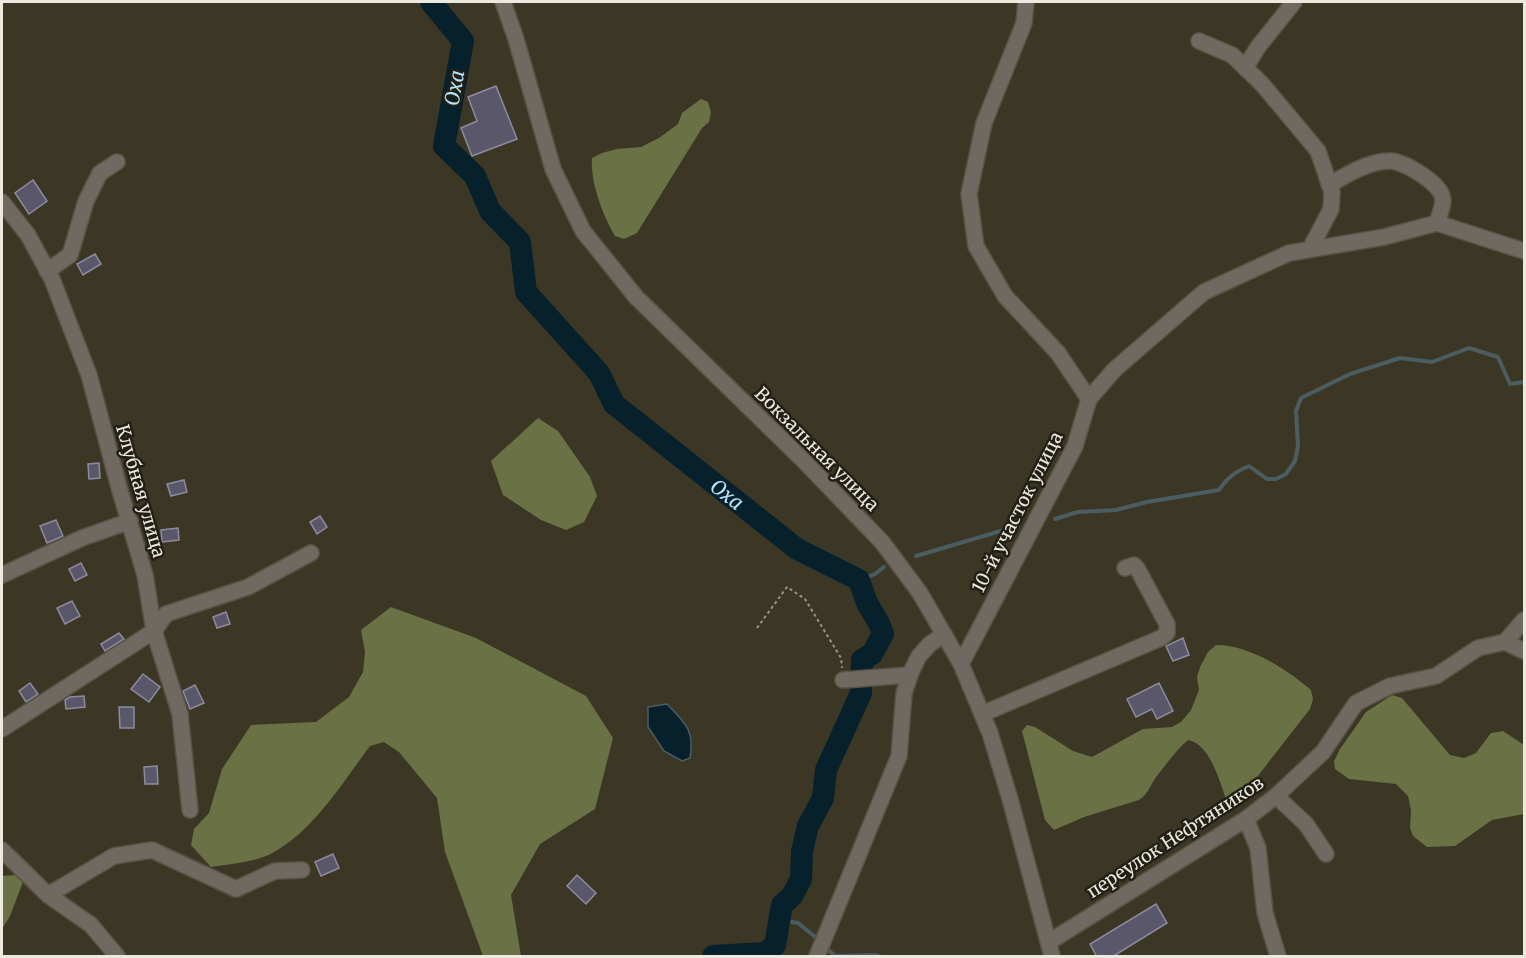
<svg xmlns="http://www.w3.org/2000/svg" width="1526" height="958" viewBox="0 0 1526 958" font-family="Merriweather,serif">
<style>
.forest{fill:#697145}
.water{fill:#06212c;stroke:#4b5d61;stroke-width:1.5}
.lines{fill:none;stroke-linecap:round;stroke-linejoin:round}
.stream{stroke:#4b5d61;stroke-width:4}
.river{stroke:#06212c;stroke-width:22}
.building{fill:#5a576b;stroke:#8d8ba0;stroke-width:1.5}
.minor-casing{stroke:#585343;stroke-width:18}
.path{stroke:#999587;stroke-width:2;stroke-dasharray:3 3;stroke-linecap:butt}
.minor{stroke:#706962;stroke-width:15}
.labels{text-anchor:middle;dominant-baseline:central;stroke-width:5;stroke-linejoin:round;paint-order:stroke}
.street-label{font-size:18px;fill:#ece9de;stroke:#211f16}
.water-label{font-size:20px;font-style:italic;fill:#b6e5fa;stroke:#211f16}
</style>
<rect width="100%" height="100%" fill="#3c3725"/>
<!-- forest -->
<g class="forest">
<path d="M701 99 708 102 711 112 709 122 702 128 637 233 624 239 615 236C603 216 590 182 592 158L602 153 617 149 641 147 659 138 678 124 682 113Z"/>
<path d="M538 418 558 431 590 477 597 496 584 522 566 530 541 520 503 495 491 461Z"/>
<path d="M391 607 476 638 586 696 613 738 595 809 540 844 511 895 521 956H483L445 852 437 798 399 752 384 742 370 746C343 782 314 830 274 852 258 862 230 864 211 867L191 845 194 829 209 813 222 769 251 725 316 722 349 697 363 672 365 652 361 630Z"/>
<path d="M1216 645C1250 645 1286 669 1311 690L1313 699 1310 709 1236 804 1232 807 1227 802C1220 783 1210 743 1188 740 1178 748 1165 766 1156 777 1150 786 1148 794 1139 800L1084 817 1054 830 1045 820 1022 731 1027 725 1035 727 1073 751 1092 757 1143 729 1172 727 1181 722 1191 710 1199 690 1197 677 1200 667 1208 652Z"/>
<path d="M1392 695 1402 698 1450 755 1464 758 1476 753 1491 733 1503 731 1524 745V814L1492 820 1455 846 1427 847 1413 836 1410 828 1411 810 1408 796 1396 784 1349 779 1335 769 1334 761 1340 749 1366 712Z"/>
<path d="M16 875 23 882 10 916 2 929V876Z"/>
</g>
<!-- water -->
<path class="water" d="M667 704C685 723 695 730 690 758L682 761 664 751 648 727V707Z"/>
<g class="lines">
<!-- stream -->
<g class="stream">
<path d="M1055 519 1078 512 1116 510 1147 502 1219 490C1228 477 1235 472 1249 466L1267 479H1276L1286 474 1295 461 1298 446 1296 411 1301 398 1350 374 1400 358 1432 362 1469 348 1498 357 1510 384 1524 382"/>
<path d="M916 556 1018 526"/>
<path d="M859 580 875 574 884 567"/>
<path d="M779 920 798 923 819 940"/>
<path d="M826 948 835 956 875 955 879 956"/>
</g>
<!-- river -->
<path class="river" id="s1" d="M431 2 463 41 444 146 475 176 490 211 520 242 526 292 599 373 614 404 797 549 859 580 867 603 879 623 883 634 872 654 862 660 861 693 826 770 823 798 808 826 802 851 801 879 792 896 782 905 775 945 766 953 713 956"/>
</g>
<!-- building -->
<g class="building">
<path d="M496 86 517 139 472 156 461 128 477 121 468 97Z"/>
<path d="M33 180 47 201 29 214 15 193Z"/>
<path d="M95 254 101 264 83 275 77 264Z"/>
<path d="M99 463 100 478 89 479 88 464Z"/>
<path d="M184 480 187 492 171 496 167 484Z"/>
<path d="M320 516 327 527 317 534 310 522Z"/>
<path d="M56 520 63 536 47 543 40 526Z"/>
<path d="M178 528 179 540 162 542 161 530Z"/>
<path d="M81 563 87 575 75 581 69 569Z"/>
<path d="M72 601 80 616 65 624 57 608Z"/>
<path d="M226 612 230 624 217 628 213 617Z"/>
<path d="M119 633 124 639 105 651 101 644Z"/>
<path d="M1183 638 1189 655 1173 661 1166 646Z"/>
<path d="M143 674 160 687 149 702 131 689Z"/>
<path d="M30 683 38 694 26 702 19 691Z"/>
<path d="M1159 683 1173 711 1157 719 1152 709 1136 717 1127 699Z"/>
<path d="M195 685 204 703 190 709 183 691Z"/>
<path d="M84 696 85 707 66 709 65 700 70 697Z"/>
<path d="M119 707H134V728H120Z"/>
<path d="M157 766 158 784H145L144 767Z"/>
<path d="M333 854 339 868 321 876 315 862Z"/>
<path d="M577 875 596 893 586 904 567 886Z"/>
<path d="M1156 904 1167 923 1112 957H1097L1090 944Z"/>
</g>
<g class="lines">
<defs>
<g id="minor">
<path d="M503 2 516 39 553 169 583 231 636 297 803 460 882 542 920 593 961 664 990 733 1010 799 1052 956"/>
<path d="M1026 2 1024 23 984 123 969 194 976 246 1005 296 1058 353 1089 399"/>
<path d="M1199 41 1232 55 1262 84 1318 151 1332 192 1331 209 1310 249"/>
<path d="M1245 68 1258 47 1294 2"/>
<path d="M1329 185C1346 175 1369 161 1389 161 1403 160 1439 183 1442 196 1445 204 1439 215 1437 223"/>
<path d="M2 202 28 235 52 279 89 375 120 491 145 575 154 631 2 729"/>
<path d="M47 271 70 255 86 201 100 173 117 162"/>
<path d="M2 575 82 538 130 521"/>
<path d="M1505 642 1524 620"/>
<path d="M961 664 1075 446 1089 399 1114 370 1204 292 1289 253 1384 237 1437 223 1524 251"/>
<path d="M843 680 910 675"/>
<path d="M982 714 1161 638 1167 633V624L1137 568 1134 565 1125 568"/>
<path d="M1276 796 1306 824 1326 854"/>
<path d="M190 810 180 714 154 631 166 614 248 587 311 553"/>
<path d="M1246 819 1258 848 1265 913 1278 956"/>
<path d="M2 850 48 895 91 925 117 956"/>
<path d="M48 895 114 856 152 850 236 889 275 871 302 870"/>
<path d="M1049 942 1246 819 1276 796 1323 752 1356 703 1390 686 1436 676 1478 648 1505 642 1524 651"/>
<path d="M817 956 899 756 904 693 911 672 919 656 930 644 944 634"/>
</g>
</defs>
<!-- minor casing -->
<use href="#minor" class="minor-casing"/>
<!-- path -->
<path class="path" d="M757 628 787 587 805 599 841 658 842 668"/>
<!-- minor -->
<use href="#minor" class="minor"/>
</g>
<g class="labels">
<!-- street labels -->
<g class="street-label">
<text transform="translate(817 449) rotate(45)">Вокзальная улица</text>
<text transform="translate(141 491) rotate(74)">Клубная улица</text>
<text transform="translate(1017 512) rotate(-63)">10-й участок улица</text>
<text transform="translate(1175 837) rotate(-33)">переулок Нефтяников</text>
</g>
<!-- water labels -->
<g class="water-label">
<text transform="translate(454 88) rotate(-80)">Оха</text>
<text stroke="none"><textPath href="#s1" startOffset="620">Оха</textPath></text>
</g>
</g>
<!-- border -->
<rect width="1526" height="958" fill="none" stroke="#ece9de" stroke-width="6"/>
</svg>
